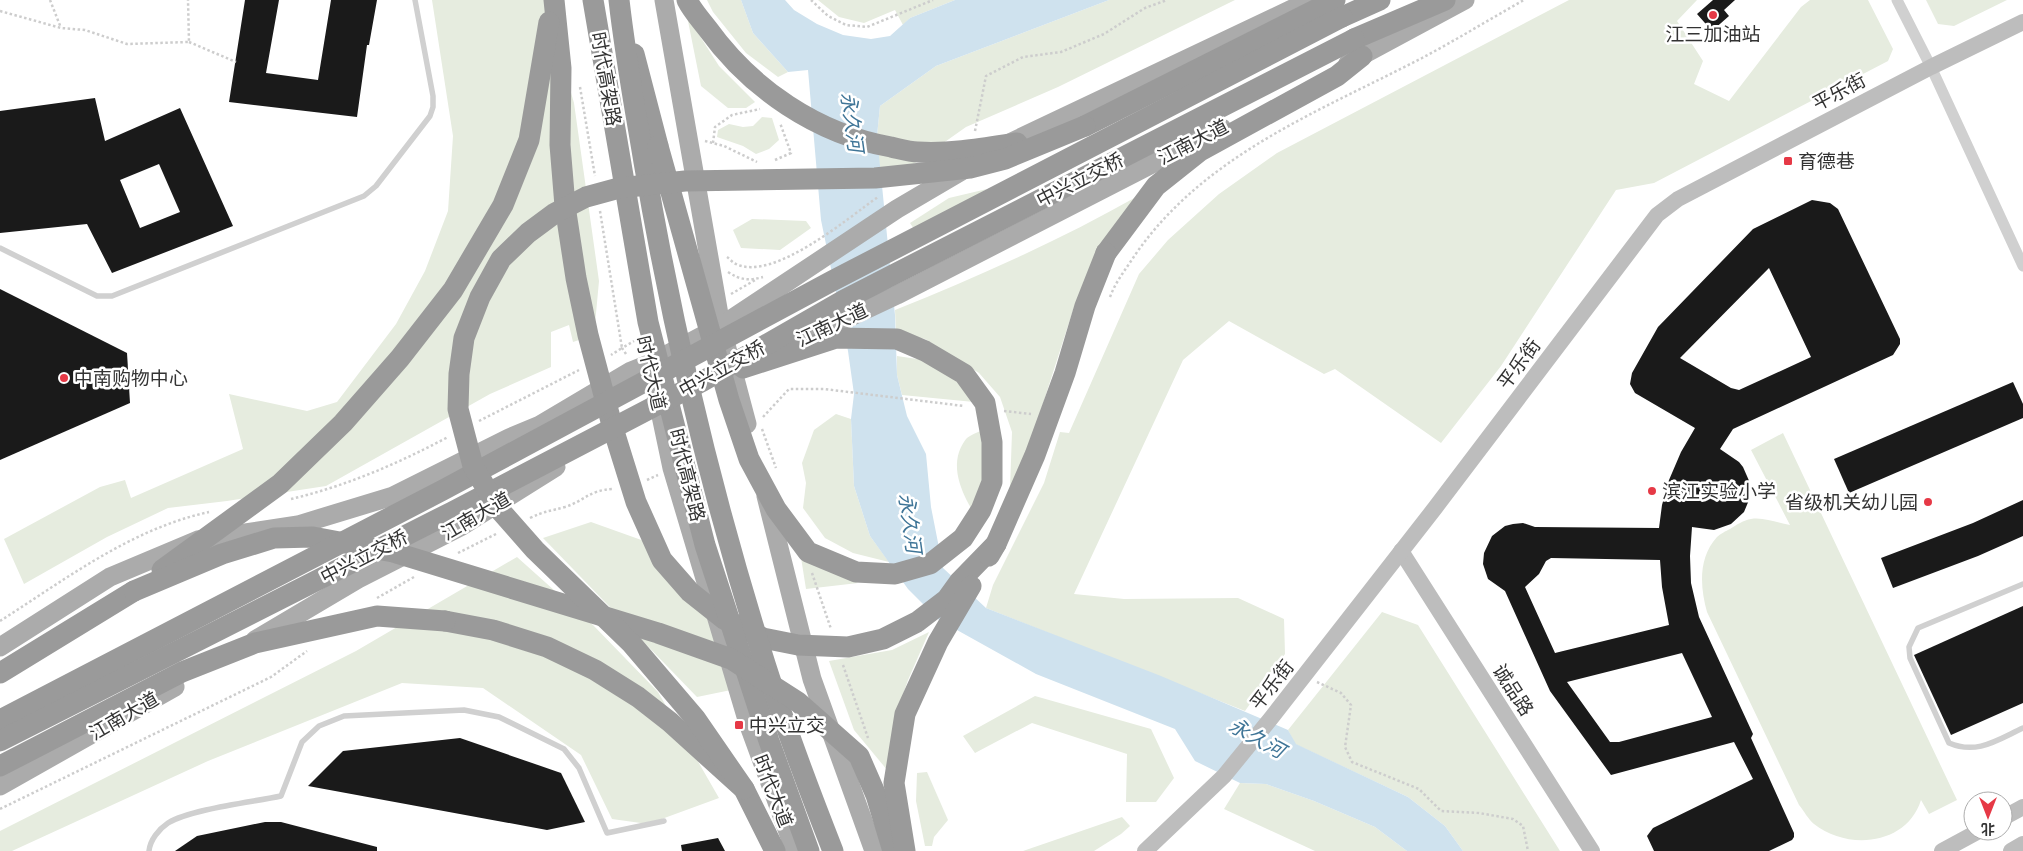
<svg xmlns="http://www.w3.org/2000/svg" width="2023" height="851" viewBox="0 0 2023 851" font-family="Figtree,'Noto Sans SC',sans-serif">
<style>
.green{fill:#e6ecdf}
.water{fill:#cfe2ee}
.building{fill:#1a1a1a;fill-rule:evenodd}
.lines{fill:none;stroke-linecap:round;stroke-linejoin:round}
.path{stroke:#cdcdcd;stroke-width:2.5;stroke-dasharray:2.5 2.5;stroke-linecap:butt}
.lane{stroke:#d0d0d0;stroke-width:5.5}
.street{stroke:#d0d0d0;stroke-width:11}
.secondary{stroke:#bdbdbd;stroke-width:16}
.primary{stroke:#ababab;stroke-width:19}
.highway{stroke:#9a9a9a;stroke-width:21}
.highway-bridge{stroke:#9a9a9a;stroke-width:21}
.poi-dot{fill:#e63946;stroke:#fff;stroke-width:2}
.labels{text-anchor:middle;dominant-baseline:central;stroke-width:5;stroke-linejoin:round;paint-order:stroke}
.poi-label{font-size:19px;fill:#333;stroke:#fff;text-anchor:start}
.street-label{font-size:19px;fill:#333;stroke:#fff}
.water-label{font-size:20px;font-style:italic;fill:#3f7597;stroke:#fff}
</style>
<rect width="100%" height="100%" fill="#fff"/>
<!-- green -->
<g class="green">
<path d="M432 0H544L574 103 599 281 594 335 573 342 569 325 551 332V367L490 394 326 486 227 501 168 508 107 537 24 584 4 539 100 487 125 480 131 498 243 449 229 394 307 411 337 402 396 324 425 271 448 211 453 136Z"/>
<path d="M707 0H741L753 33 788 72 778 77 746 53 713 12Z"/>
<path d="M818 0H955L910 18 903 25 895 10 864 23 839 17Z"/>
<path d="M1109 0H1235L1058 87 966 127 881 187 877 136 880 106 936 66Z"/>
<path d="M1569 0H1697L1677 21 1703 61 1694 84 1729 101 1801 7 1810 0H1868L1893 49 1888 61 1654 183 1616 190 1501 366 1441 443 1335 369 1324 374 1229 321 1183 360 1074 594 1124 599 1238 598 1284 619 1285 654 1245 711 986 608 993 585 1044 483 1060 432 1069 433 1139 274 1168 240 1219 194 1277 153Z"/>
<path d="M1926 0H2007L1954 26 1938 24Z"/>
<path d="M687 16 719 66 755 102 746 108H728L701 86Z"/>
<path d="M762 117 772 118 779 140 769 149 756 154 743 146 717 137 718 130 729 124 743 127 753 126Z"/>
<path d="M987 189 916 232 910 223 949 198Z"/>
<path d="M1138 196 1074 307 1022 469 1010 489 1012 432 1000 397 979 373 925 339 896 332 895 310C978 277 1060 240 1138 196Z"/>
<path d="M752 219 806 221 811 228 780 250 741 248 733 230Z"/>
<path d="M897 356 924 360 966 386 974 402 902 395 897 375Z"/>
<path d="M836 414 851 419 854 486 870 536 889 562 853 553 825 538 803 508 806 483 802 463 814 430Z"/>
<path d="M983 430 989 482 971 508C959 487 949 461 966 439 970 435 978 432 983 430Z"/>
<path d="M1783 433 1957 800 1929 814 1921 800C1907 845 1848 851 1814 824 1808 819 1804 811 1799 805L1707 612C1700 587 1698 558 1717 537 1720 534 1726 531 1730 529 1736 525 1744 520 1751 519 1764 517 1777 523 1790 525L1751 450Z"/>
<path d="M591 522 647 542 712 620 731 690 697 697 543 538Z"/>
<path d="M799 545 849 579 858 583 806 589Z"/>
<path d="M517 557 593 625 658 692 719 798 648 824 612 819 581 755 483 688 402 683 208 761 12 851H0V831L356 651Z"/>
<path d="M1382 612 1418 625 1560 851H1463L1445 826 1408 797 1295 744 1288 730Z"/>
<path d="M929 632 908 680 898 709 888 771 854 730 829 661 892 650Z"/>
<path d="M1035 696 1151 729 1174 778 1156 802H1126L1127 754 1032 723 975 753 963 736Z"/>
<path d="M927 772 948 820 934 837 932 846H925L916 801 917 773Z"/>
<path d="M1240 783 1266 784 1314 801 1375 827 1407 851H1315L1224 809Z"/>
<path d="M1122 817 1130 826 1121 834 1094 851H1023Z"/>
</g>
<!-- water -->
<path class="water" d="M741 0H785L794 10 817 24 843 35 871 39 890 36 910 18 955 0H1109L936 66 880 106 877 136 895 315 897 375 907 416 926 454 931 507 943 568 986 608 1161 676 1288 730 1296 744 1408 797 1445 826 1463 851H1407L1375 827 1314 801 1266 784 1240 783 1195 761 1175 729 1036 674 939 620 908 589 870 536 854 486 851 419 854 394 848 351 821 220 808 70 788 72 753 33Z"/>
<!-- building -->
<g class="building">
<path d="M245 0H279L266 73 318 80 331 0H377L369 45H367L357 117 229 102Z"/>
<path d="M1713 0H1735L1724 10 1729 16 1712 31 1697 14Z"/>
<path d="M95 98 105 141 180 108 233 226 112 273 87 224 0 233V111ZM159 164 180 212 140 228 120 180Z"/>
<path d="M1812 200 1830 203 1838 209 1900 339V344L1893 355 1733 429 1720 449 1739 462 1743 467 1750 483 1749 500 1744 512 1731 524 1714 530 1692 527 1690 556 1691 583 1699 617 1753 734 1751 738 1794 833V837L1792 840 1769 851H1654L1647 836 1653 828 1753 779 1734 742 1611 775 1550 691 1505 591 1488 579 1483 564 1484 553 1492 536 1505 526 1513 524 1523 523 1535 527 1659 528 1662 505 1669 480 1681 452 1695 428 1635 393 1630 384 1632 373 1658 327 1753 229ZM1769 268 1811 357 1739 390 1731 388 1680 358ZM1551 558 1660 560 1662 587 1669 625 1555 653 1525 587 1539 574 1546 561ZM1682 653 1712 717 1619 742H1610L1567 682Z"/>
<path d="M0 289 127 353 130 403 0 460Z"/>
<path d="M2013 382 2023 404V418L1849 493 1834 459Z"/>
<path d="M2023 500V536L1978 556 1893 588 1881 558 1973 523Z"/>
<path d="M2023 606V703L1951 735 1914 655Z"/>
<path d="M460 738 561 773 585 822 547 830 308 786 343 751Z"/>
<path d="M265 822H281L377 847V851H175L197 836Z"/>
<path d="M718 838 725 851H682L681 845Z"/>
</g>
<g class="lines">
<!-- path -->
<g class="path">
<path d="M50 0 61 28"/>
<path d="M811 0 828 16 846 25 867 27 933 0"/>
<path d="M0 11 61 28 85 30 127 44 189 42 188 0"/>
<path d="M189 42 236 62"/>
<path d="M580 87 595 176"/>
<path d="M975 131 986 76 1023 57 1061 52 1104 34 1145 8 1167 0"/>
<path d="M705 141 724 146 757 162"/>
<path d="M713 143 715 127 732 115 760 109"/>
<path d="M775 160 791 153 780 123"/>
<path d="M600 211 622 348 611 355"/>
<path d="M727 257C730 259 733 263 736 264 773 282 848 218 878 197"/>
<path d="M728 272C740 280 749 281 763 277"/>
<path d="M731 294 757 279"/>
<path d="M1110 297C1116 281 1126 269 1135 255 1204 155 1318 112 1422 58 1456 40 1490 19 1524 0"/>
<path d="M626 354 622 348 634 341"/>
<path d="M1004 411 1031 414"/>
<path d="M763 417 789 389H824L964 406"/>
<path d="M479 421 579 370"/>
<path d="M762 429 776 468"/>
<path d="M647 480 658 475"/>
<path d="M291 499C346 486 397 464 448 437"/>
<path d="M530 518C544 511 551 511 565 507 584 501 589 490 613 489"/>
<path d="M458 553 498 533"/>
<path d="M812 573 831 629"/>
<path d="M377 598 414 577"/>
<path d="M0 621C66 579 131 529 209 512"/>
<path d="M843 665 868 738"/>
<path d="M1317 682 1341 693 1351 705 1345 747 1352 762 1419 789 1441 811 1479 813 1513 819 1523 826 1528 851"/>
<path d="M0 809 271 677 307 651"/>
</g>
<!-- lane -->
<g class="lane">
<path d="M0 248 97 296H112L364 196 376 186 430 116 433 107V96L415 0"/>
<path d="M2023 584 1918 628 1909 647 1910 658 1949 743C1977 755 1997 740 2023 728"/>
<path d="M149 851C150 840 159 829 168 823 191 809 253 802 281 796L302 742 319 726 344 716 464 710 499 717 564 749 579 768 607 833 664 821"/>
</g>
<!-- street -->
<path class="street" d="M1897 0 1931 67 2023 266"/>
<!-- secondary -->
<g class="secondary">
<path d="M1401 551 1592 851"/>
<path d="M2003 818 2023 807"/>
<path d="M1145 851 1224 776 1272 717 1435 508 1657 215 1678 199 1931 67 2023 22"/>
<path d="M1942 851 1979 831"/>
<path d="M2011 851 2023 844"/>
</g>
<!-- primary -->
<g class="primary">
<path d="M664 0 721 326 747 424"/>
<path d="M1348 63 1465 0"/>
<path d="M1001 147 1311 0"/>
<path d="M791 345 897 295 1222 128"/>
<path d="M656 392 672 468 748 723 795 851"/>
<path d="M766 496 812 679 874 851"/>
<path d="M255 640 358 579 462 526 556 467"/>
<path d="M0 647 110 577 198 540 298 525 393 496 509 438 540 425 631 371 651 363 721 326 897 209 965 169"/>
<path d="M0 786 175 687"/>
</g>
<!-- highway -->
<g class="highway">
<path d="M1342 17 1380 0"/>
<path d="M1354 39 1445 0"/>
<path d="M634 54 658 146"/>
<path d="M1085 126 1335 0"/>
<path d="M1106 253 1156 186 1200 151 1337 76 1362 56"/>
<path d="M445 621 493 630 547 647 595 670 638 697 670 722 744 789 775 851"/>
<path d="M0 673 134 591"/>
</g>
<!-- highway-bridge -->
<g class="highway-bridge">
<path d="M554 0 561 68 560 145 565 206 576 278 588 335 612 425 636 502 662 560 690 592 724 619 763 638 798 645 848 647 883 639 917 622 947 599 960 581 996 544"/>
<path d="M593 0 648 322 705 545 769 741 809 851"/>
<path d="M619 0C625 54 635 108 644 162 672 327 711 491 761 651 782 719 807 785 833 851"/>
<path d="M687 0C692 10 700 19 707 28 751 89 817 134 891 147 900 149 909 152 918 152 951 154 984 148 1017 143"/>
<path d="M658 146 729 400 749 459 776 509 808 552 856 572 895 574 930 564 963 538 981 510 992 482V442L985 403 964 374 925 351 897 339 836 338 743 368"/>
<path d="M989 556 996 544 1035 455 1065 373 1085 306 1106 253"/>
<path d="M162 570 280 484 343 423 400 358 453 290 503 205 529 140 549 22"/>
<path d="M134 591 222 554 274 538 313 537 393 552 658 633 731 659 798 702 859 756 876 795 893 851"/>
<path d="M0 720 443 490 832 281 1342 17"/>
<path d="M0 741 452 512 703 381 844 300 1354 39"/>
<path d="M0 766 182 672 255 643 377 616 445 621"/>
<path d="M744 789 695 718 631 643 535 550 498 508 473 466 458 409 459 374 464 338 480 297 501 259 528 233 555 213 586 197 619 188 685 181 875 178 970 168 1005 159 1085 126"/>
<path d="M905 851 894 783 905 714 938 642 971 586"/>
</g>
</g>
<!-- markers -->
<g class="poi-dot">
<circle cx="1713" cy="15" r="5"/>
<rect x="1783" y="156" width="10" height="10" rx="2.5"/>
<circle cx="64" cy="378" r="5"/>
<circle cx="1652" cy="491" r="5"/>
<circle cx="1928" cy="502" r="5"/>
<rect x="734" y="720" width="10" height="10" rx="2.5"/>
</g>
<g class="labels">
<!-- poi labels -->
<g class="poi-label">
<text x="1713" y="34" text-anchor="middle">江三加油站</text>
<text x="1798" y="161">育德巷</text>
<text x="74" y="378">中南购物中心</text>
<text x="1662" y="491">滨江实验小学</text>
<text x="1918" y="502" text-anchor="end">省级机关幼儿园</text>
<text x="749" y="725">中兴立交</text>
</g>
<!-- street labels -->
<g class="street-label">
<text transform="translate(606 79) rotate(80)">时代高架路</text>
<text transform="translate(1839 92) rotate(-28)">平乐街</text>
<text transform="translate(1193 142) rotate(-27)">江南大道</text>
<text transform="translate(1080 180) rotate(-27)">中兴立交桥</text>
<text transform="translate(832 325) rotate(-25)">江南大道</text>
<text transform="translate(1519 364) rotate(-53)">平乐街</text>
<text transform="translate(722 369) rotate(-29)">中兴立交桥</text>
<text transform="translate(651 373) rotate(77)">时代大道</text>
<text transform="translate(687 475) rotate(76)">时代高架路</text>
<text transform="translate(476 516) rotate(-30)">江南大道</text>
<text transform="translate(364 557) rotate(-27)">中兴立交桥</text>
<text transform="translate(1272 685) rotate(-52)">平乐街</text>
<text transform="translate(1513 690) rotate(57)">诚品路</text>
<text transform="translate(124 716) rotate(-30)">江南大道</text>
<text transform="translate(773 791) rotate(69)">时代大道</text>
</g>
<!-- water labels -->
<g class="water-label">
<text transform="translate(852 122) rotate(82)">永久河</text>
<text transform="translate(910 523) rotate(82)">永久河</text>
<text transform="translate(1257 738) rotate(29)">永久河</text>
</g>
</g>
<!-- north arrow -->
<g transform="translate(1988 816) rotate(180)"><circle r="24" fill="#ffffff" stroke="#adadad"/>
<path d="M0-4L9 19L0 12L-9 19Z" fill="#e63946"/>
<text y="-8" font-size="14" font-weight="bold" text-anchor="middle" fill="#333333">北</text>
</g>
</svg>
